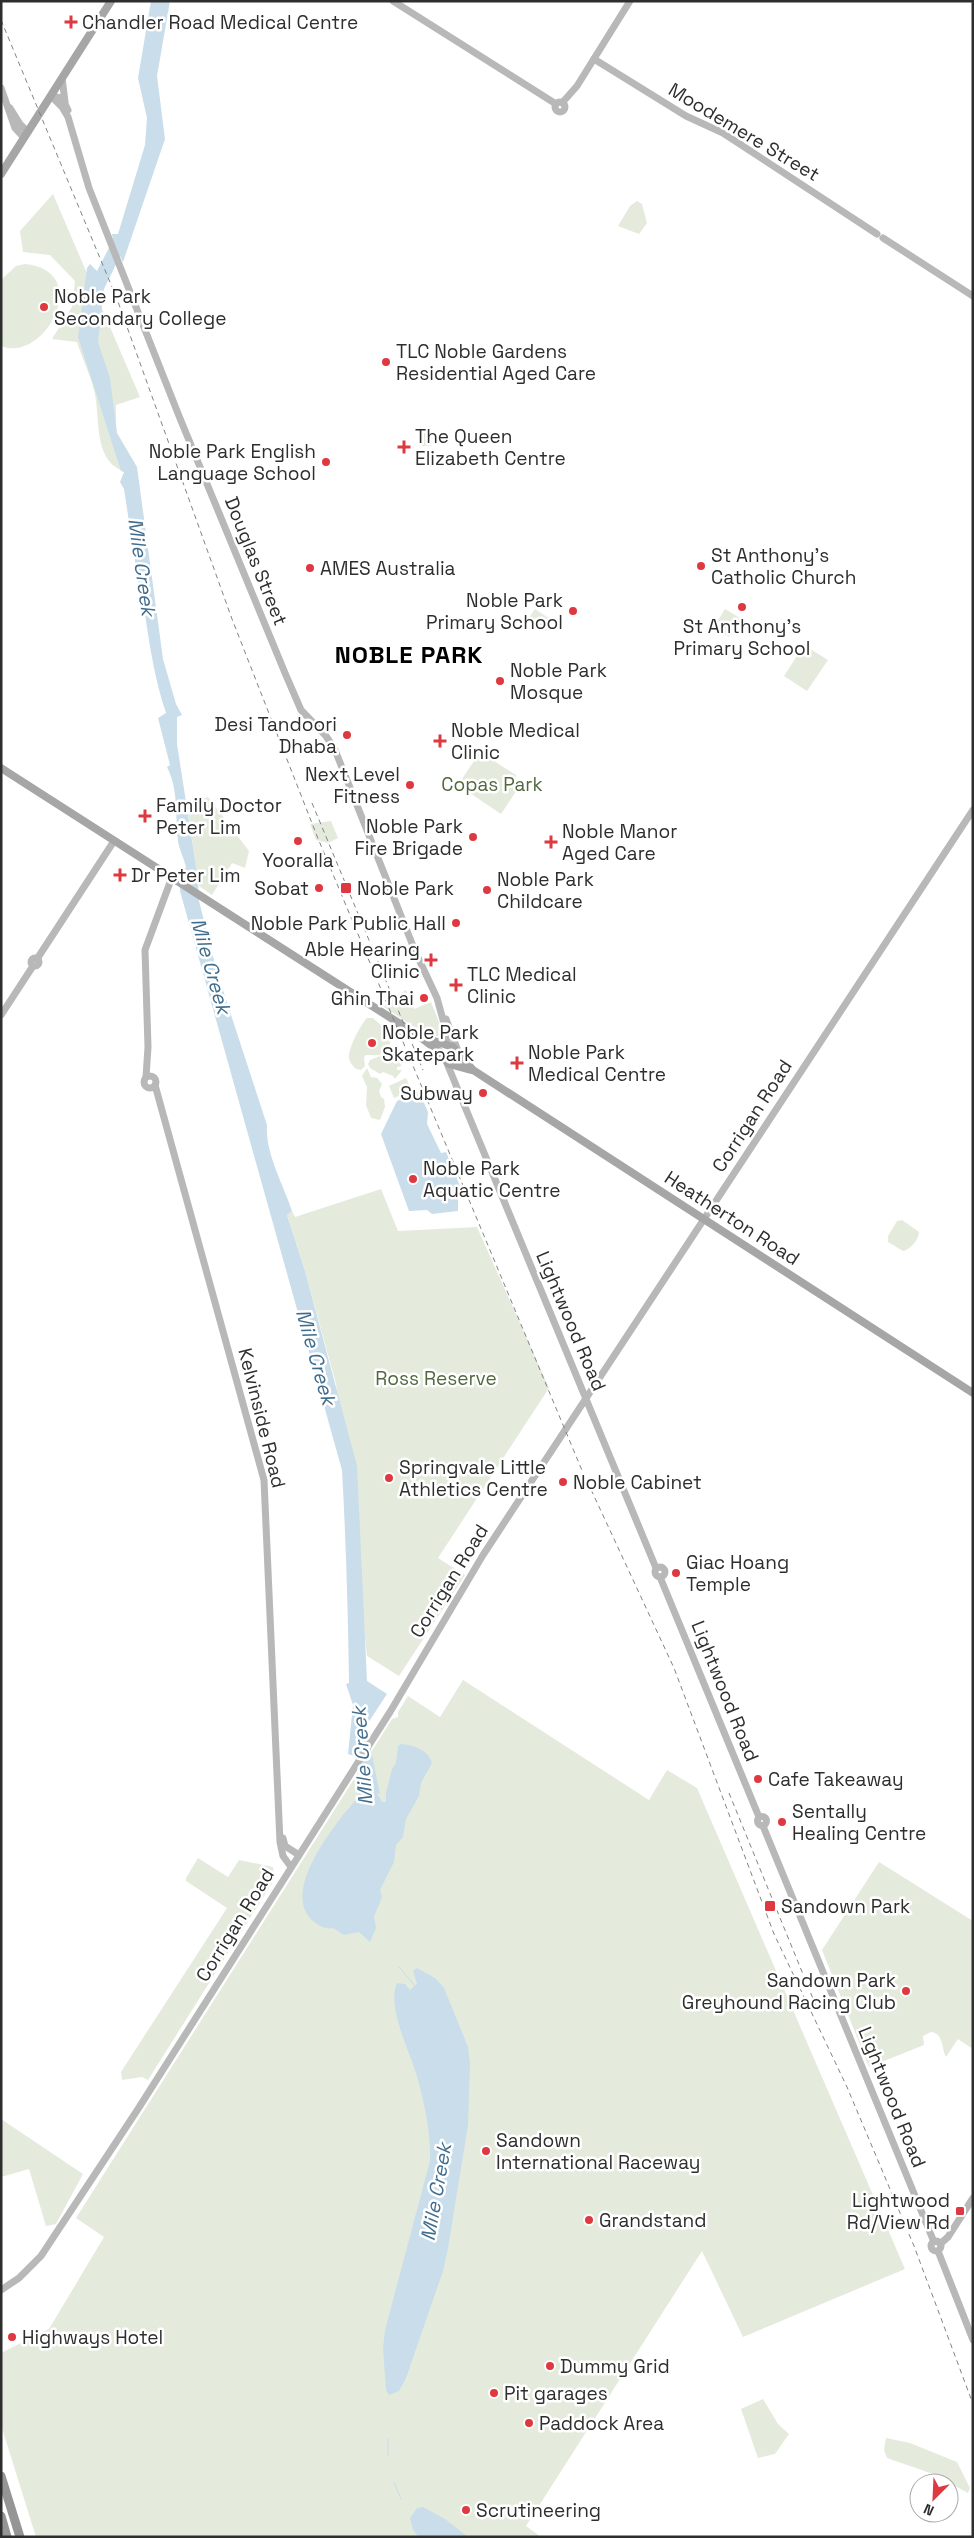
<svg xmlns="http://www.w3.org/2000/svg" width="974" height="2538" viewBox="0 0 974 2538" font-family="'Space Grotesk',sans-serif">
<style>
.green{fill:#e4ebdd}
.water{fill:#c9ddea}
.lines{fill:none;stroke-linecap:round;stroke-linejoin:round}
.stream{stroke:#c9ddea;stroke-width:1}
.secondary{stroke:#b8b8b8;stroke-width:7}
.primary{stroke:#a6a6a6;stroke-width:8}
.highway{stroke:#959595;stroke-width:9}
.rail{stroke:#838383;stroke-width:1;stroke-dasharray:5 4;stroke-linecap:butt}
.poi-dot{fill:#de3840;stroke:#fff;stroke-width:2}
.labels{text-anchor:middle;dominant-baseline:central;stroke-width:5;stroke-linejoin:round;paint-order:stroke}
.poi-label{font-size:19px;fill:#2e2e2e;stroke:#fff;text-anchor:start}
.street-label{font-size:19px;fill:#2e2e2e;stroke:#fff}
.park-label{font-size:19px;fill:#50683d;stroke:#fff}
.water-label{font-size:20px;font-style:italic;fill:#406d8d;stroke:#fff}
.district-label{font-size:24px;font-weight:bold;letter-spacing:1px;fill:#000;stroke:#fff}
</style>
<rect width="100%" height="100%" fill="#fff"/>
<!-- green -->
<g class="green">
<path d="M53 194 140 397 116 405V433L123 471C92 459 101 416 94 390 90 374 82 358 77 342L52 339 72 307 75 281 50 255 23 252 20 231Z"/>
<path d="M637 201 642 204 647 223 639 234 618 226 630 206Z"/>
<path d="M25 264C95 271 44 364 1 346V280L16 266Z"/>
<path d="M426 431 433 435 431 446H422L418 437 420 434Z"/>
<path d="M535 609 553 621 546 631 528 619Z"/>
<path d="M725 609 740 618 729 637 714 627Z"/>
<path d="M804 645 828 660 807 691 784 676Z"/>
<path d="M480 752 516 775 515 793 501 814 458 785Z"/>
<path d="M208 797 249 851 245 868 232 863 212 895 199 886 187 806Z"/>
<path d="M331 821 338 838 328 843 316 840 310 824Z"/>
<path d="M406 990 414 1009 431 1002 439 1022 441 1023 442 1031 438 1036 429 1037 384 1007 388 1001Z"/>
<path d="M367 1018H373L393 1036 388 1048 379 1055H366L364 1057 365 1066 361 1070 356 1069C353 1066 350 1063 349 1059 347 1050 361 1024 367 1018Z"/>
<path d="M390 1052 402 1066 397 1067V1070H402L395 1079 393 1076 383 1072 380 1074 370 1068 368 1064 370 1060Z"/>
<path d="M367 1068 371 1077 377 1078 382 1084 379 1091 381 1097 384 1099 385 1107 380 1120 371 1118 366 1105 367 1087 362 1076Z"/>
<path d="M406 1078 412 1090 394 1098 389 1086Z"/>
<path d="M381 1189 398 1231 477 1227 549 1388 438 1558 465 1575 399 1676 367 1656 336 1384 305 1271 287 1215 292 1211 295 1217Z"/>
<path d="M902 1220 919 1232C919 1239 911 1249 903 1251L888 1242V1236L897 1221Z"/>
<path d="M463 1680 649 1800 667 1770 697 1788 905 2269 743 2337 702 2251 526 2526 541 2537H36L1 2425V2353L49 2329 104 2237 76 2218 392 1719 398 1717V1712L408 1696 440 1717Z"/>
<path d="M198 1858 228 1877 239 1860 273 1867 274 1880 148 2080 142 2077 122 2080 121 2072 227 1908 186 1881V1878Z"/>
<path d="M879 1862 973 1921V2049L958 2039 946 2057C941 2047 944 2034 931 2032L923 2036 924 2045 869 2067 822 1950Z"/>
<path d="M1 2119 83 2174 56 2224 46 2226 29 2169 1 2177Z"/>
<path d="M763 2399 778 2424 789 2434 775 2454 758 2458 741 2409Z"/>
<path d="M886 2438 910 2443 957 2462 970 2488 968 2493 933 2474 887 2458 884 2450Z"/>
</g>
<!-- water -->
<g class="water">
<path d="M151 1H170L157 76 165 139 123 262 120 256 104 289 98 342 110 378 117 433 137 467 163 659 176 704 182 715 177 717V744L198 879 199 901 217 972 267 1125C265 1153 283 1183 292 1211L287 1215 305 1271 357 1466 367 1681 387 1694 366 1726 380 1794 377 1793 382 1802H386V1793L392 1769 396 1763 398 1746 401 1744C413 1745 429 1750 432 1763L421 1783 419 1796 406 1819 403 1837 396 1845 394 1862 380 1890 382 1897 374 1917 376 1928 370 1942 359 1932 344 1935 333 1928C325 1930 315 1924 310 1918 286 1891 325 1839 342 1816 347 1809 355 1803 358 1795 362 1782 360 1770 357 1757L348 1754 353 1705 346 1684 349 1683C348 1612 346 1541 342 1470L180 891 181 876 186 867C184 858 179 849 178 841 175 816 179 791 167 767L170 765 158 718 166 713C155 680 150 648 145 614H143L124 489 120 482 124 472 121 471 78 337 87 268 90 264 97 271 113 240 112 234H118L145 145 147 118 138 78Z"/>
<path d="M419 1092 428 1112 427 1124 441 1153 446 1152 460 1186 453 1189 458 1199V1211L432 1214 427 1210 409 1211 381 1134 397 1101Z"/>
<path d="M417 1968 435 1978 444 1988 468 2047 470 2064 468 2125 448 2248 443 2271 406 2378 399 2391 389 2395 386 2390 383 2349 385 2330 430 2161C431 2134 425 2106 418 2080 412 2055 386 2008 397 1983L405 1984 410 1990 417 1984 413 1971Z"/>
<path d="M423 2507 445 2519 468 2537H419L413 2530 410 2518 417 2508Z"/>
</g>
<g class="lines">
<!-- stream -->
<g class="stream">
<path d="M399 1967 415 1986"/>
<path d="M388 2439V2456"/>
<path d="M394 2482 401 2499"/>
</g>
<!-- secondary -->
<g class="secondary">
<path d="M393 1 556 104"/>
<path d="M594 59 686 116 723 133 877 234"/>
<path d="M62 78 65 102"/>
<path d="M1 88 15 128 24 138"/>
<path d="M51 96 62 107 68 117 89 188 179 416 285 673 301 710 326 736 335 750 415 951 437 998 445 1027 447 1044"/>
<path d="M51 96 62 98 68 110"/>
<circle cx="560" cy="107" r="5"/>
<path d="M562 103 577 86 630 1"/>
<path d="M10 108 20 124 28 132"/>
<path d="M883 238 973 296"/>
<circle cx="35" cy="962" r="4"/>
<path d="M37 959 114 841"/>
<path d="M1 1015 33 966"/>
<path d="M446 1019 458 1051"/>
<path d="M446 1061 656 1568"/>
<circle cx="150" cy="1082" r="6"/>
<path d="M146 1077 148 1047 145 950 172 877"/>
<path d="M155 1085 264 1480 280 1842 283 1856 291 1867"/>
<circle cx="660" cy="1572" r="5"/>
<path d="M660 1577 759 1817"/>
<circle cx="762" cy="1821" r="4.5"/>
<path d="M763 1826 934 2242"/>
<path d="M283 1838 285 1846 299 1855"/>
<circle cx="936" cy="2246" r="5"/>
<path d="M940 2244 948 2237 973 2198"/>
<path d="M938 2251 973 2340"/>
<path d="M1 2290 19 2278 41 2256 138 2109 390 1712 483 1555 973 810"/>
</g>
<!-- primary -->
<g class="primary">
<path d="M1 174 111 1"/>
<path d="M1 768 419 1036 440 1052 449 1064 471 1070"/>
<path d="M419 1036 453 1047 473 1070 973 1393"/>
</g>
<!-- highway -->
<g class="highway">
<path d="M1 2476 20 2537"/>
<path d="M1 2516 7 2537"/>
</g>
<!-- rail -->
<g class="rail">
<path d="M1 20 117 299 232 619 317 836 581 1468 674 1668 774 1934 847 2087 914 2246 973 2404"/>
<path d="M312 803 423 1070"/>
<path d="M729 1793 816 2006"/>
</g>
</g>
<!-- markers -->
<g class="poi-dot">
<path d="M68.5 14.5h5v5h5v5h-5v5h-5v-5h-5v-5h5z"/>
<circle cx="44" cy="307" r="5"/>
<circle cx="386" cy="362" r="5"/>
<path d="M401.5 439.5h5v5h5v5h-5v5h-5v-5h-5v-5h5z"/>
<circle cx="326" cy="462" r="5"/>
<circle cx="701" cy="566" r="5"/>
<circle cx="310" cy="568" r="5"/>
<circle cx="742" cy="607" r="5"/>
<circle cx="573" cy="611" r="5"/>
<circle cx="500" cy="681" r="5"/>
<circle cx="347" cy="735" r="5"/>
<path d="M437.5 733.5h5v5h5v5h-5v5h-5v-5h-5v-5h5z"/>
<circle cx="410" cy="785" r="5"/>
<path d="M142.5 808.5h5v5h5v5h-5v5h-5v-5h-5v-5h5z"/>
<circle cx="473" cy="837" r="5"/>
<circle cx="298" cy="841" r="5"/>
<path d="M548.5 834.5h5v5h5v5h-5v5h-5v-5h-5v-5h5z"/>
<path d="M117.5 867.5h5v5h5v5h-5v5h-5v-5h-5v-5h5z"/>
<circle cx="319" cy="888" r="5"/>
<rect x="340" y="882" width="12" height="12" rx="2.5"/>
<circle cx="487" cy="890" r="5"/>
<circle cx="456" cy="923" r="5"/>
<path d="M428.5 952.5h5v5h5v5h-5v5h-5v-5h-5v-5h5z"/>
<path d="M453.5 977.5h5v5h5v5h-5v5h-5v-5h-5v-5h5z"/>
<circle cx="424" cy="998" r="5"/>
<circle cx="372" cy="1043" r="5"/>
<path d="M514.5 1055.5h5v5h5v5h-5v5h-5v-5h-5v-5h5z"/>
<circle cx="483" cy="1093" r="5"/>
<circle cx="413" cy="1179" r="5"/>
<circle cx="389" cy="1478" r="5"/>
<circle cx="563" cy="1482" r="5"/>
<circle cx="676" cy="1573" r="5"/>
<circle cx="758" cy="1779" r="5"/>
<circle cx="782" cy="1822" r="5"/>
<rect x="764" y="1900" width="12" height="12" rx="2.5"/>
<circle cx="906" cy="1991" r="5"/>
<circle cx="486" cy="2151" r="5"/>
<rect x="955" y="2206" width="10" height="10" rx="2.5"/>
<circle cx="589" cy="2220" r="5"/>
<circle cx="12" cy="2337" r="5"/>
<circle cx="550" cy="2366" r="5"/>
<circle cx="494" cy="2393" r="5"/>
<circle cx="529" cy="2423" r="5"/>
<circle cx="466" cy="2510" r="5"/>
</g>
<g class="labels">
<!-- poi labels -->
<g class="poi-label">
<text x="82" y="22">Chandler Road Medical Centre</text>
<text x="54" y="296">Noble Park<tspan x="54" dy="22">Secondary College</tspan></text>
<text x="396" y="351">TLC Noble Gardens<tspan x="396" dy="22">Residential Aged Care</tspan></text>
<text x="415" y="436">The Queen<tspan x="415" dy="22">Elizabeth Centre</tspan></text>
<text x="316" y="451" text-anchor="end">Noble Park English<tspan x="316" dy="22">Language School</tspan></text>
<text x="711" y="555">St Anthony's<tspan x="711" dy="22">Catholic Church</tspan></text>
<text x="320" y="568">AMES Australia</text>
<text x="563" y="600" text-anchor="end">Noble Park<tspan x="563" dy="22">Primary School</tspan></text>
<text x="742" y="626" text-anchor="middle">St Anthony's<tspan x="742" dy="22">Primary School</tspan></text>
<text x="510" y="670">Noble Park<tspan x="510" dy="22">Mosque</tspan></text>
<text x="337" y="724" text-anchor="end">Desi Tandoori<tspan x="337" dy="22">Dhaba</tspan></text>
<text x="451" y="730">Noble Medical<tspan x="451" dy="22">Clinic</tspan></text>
<text x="400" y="774" text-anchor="end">Next Level<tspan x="400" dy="22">Fitness</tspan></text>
<text x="156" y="805">Family Doctor<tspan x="156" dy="22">Peter Lim</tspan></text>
<text x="463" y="826" text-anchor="end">Noble Park<tspan x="463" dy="22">Fire Brigade</tspan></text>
<text x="562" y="831">Noble Manor<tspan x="562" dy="22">Aged Care</tspan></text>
<text x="298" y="860" text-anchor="middle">Yooralla</text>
<text x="131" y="875">Dr Peter Lim</text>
<text x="497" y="879">Noble Park<tspan x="497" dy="22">Childcare</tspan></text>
<text x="309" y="888" text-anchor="end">Sobat</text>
<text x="357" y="888">Noble Park</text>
<text x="446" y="923" text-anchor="end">Noble Park Public Hall</text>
<text x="420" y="949" text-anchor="end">Able Hearing<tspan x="420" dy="22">Clinic</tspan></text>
<text x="467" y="974">TLC Medical<tspan x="467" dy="22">Clinic</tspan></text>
<text x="414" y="998" text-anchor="end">Ghin Thai</text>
<text x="382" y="1032">Noble Park<tspan x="382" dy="22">Skatepark</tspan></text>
<text x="528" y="1052">Noble Park<tspan x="528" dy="22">Medical Centre</tspan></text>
<text x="473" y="1093" text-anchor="end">Subway</text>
<text x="423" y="1168">Noble Park<tspan x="423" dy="22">Aquatic Centre</tspan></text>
<text x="399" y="1467">Springvale Little<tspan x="399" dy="22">Athletics Centre</tspan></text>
<text x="573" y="1482">Noble Cabinet</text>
<text x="686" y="1562">Giac Hoang<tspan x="686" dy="22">Temple</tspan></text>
<text x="768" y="1779">Cafe Takeaway</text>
<text x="792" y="1811">Sentally<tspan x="792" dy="22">Healing Centre</tspan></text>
<text x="781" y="1906">Sandown Park</text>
<text x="896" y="1980" text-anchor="end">Sandown Park<tspan x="896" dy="22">Greyhound Racing Club</tspan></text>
<text x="496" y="2140">Sandown<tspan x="496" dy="22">International Raceway</tspan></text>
<text x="950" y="2200" text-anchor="end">Lightwood<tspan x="950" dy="22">Rd/View Rd</tspan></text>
<text x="599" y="2220">Grandstand</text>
<text x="22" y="2337">Highways Hotel</text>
<text x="560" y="2366">Dummy Grid</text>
<text x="504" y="2393">Pit garages</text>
<text x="539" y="2423">Paddock Area</text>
<text x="476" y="2510">Scrutineering</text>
</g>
<!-- street labels -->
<g class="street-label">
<text transform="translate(744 132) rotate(31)">Moodemere Street</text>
<text transform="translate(256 561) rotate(68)">Douglas Street</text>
<text transform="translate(752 1116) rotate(-57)">Corrigan Road</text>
<text transform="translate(732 1218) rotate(33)">Heatherton Road</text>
<text transform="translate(571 1321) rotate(67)">Lightwood Road</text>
<text transform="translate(262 1418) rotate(76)">Kelvinside Road</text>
<text transform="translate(449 1581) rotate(-58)">Corrigan Road</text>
<text transform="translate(725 1691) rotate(68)">Lightwood Road</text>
<text transform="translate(235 1925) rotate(-58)">Corrigan Road</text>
<text transform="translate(892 2097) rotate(68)">Lightwood Road</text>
</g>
<!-- park labels -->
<g class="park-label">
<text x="492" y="784">Copas Park</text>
<text x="436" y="1378">Ross Reserve</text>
</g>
<!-- water labels -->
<g class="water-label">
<text transform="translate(142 567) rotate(82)">Mile Creek</text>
<text transform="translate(211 966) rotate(74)">Mile Creek</text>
<text transform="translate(316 1357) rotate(74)">Mile Creek</text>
<text transform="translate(362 1756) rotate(-94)">Mile Creek</text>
<text transform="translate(436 2192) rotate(-80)">Mile Creek</text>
</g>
<!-- district labels -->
<g class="district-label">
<text x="409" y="654">NOBLE PARK</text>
</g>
</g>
<!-- border -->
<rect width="974" height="2538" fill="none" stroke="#2e2e2e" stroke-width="5"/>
<!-- north arrow -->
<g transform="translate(934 2498) rotate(204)"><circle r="24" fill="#ffffff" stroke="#ababab"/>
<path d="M0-4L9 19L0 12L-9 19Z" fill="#de3840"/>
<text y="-8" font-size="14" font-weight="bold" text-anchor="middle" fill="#2e2e2e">N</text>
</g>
</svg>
